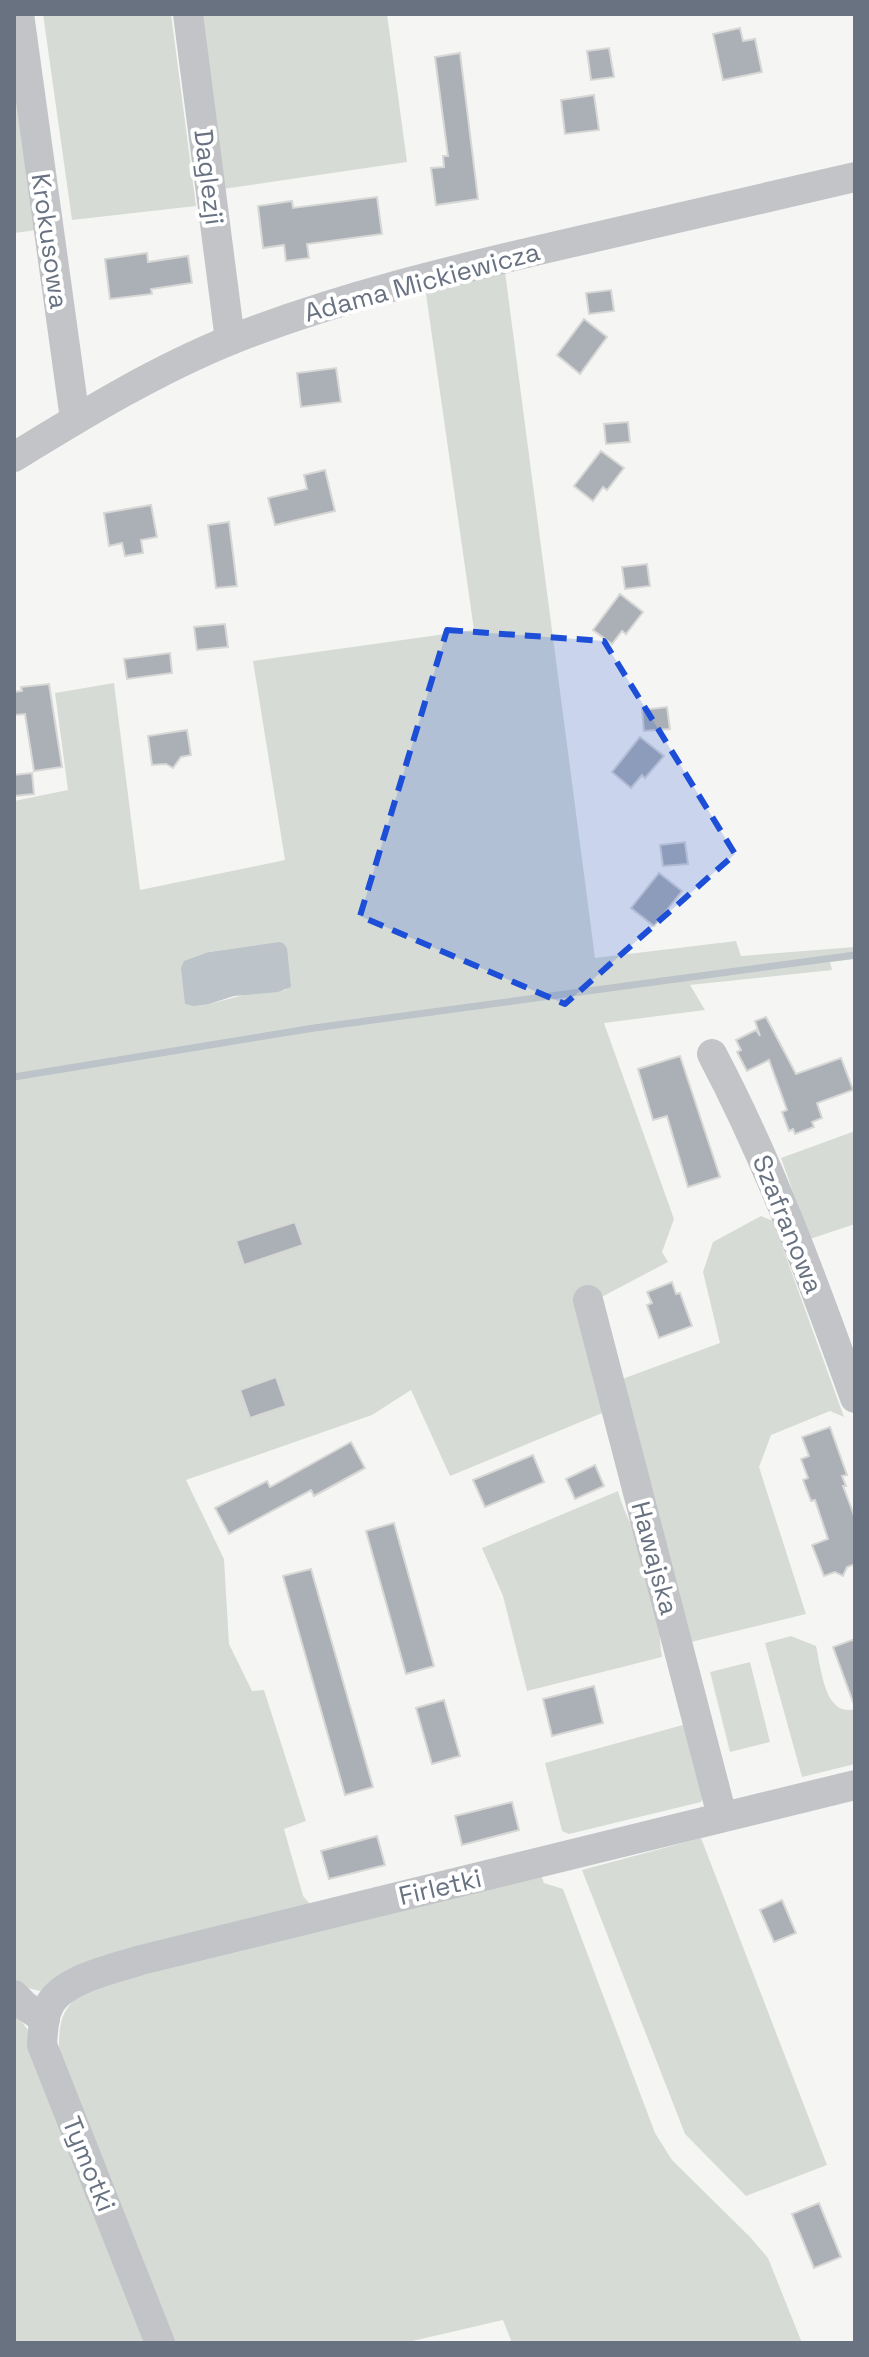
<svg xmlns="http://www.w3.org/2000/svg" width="869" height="2357" viewBox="0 0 869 2357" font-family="'Space Grotesk',sans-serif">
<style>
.green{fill:#d6dcd5;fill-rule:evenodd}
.water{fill:#bcc3c9}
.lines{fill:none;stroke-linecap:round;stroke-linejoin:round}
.stream{stroke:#bcc3c9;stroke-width:7}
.building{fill:#abafb6;stroke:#d7d7d6;stroke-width:2}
.minor{stroke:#c2c4c8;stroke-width:30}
.marked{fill:#1d4ed8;fill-opacity:0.2;stroke:#1d4ed8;stroke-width:6;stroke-dasharray:16 10;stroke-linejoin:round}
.labels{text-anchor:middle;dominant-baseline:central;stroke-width:8;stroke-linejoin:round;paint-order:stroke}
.street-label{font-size:26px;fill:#687281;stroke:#fff}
</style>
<rect width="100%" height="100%" fill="#f5f6f3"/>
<!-- green -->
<g class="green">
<path d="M43 14H171L196 206 72 220Z"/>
<path d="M200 14H387L407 162 223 189Z"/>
<path d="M14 68 37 230 14 233Z"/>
<path d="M505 272 595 958 736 941 741 956 855 947V959L830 962 832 970 690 985 705 1010 604 1023 674 1219 662 1252 668 1262 596 1300 607 1411 450 1476 411 1390 372 1415 186 1480 224 1559 229 1644 252 1691 264 1690 306 1821 284 1829 303 1896 310 1904 40 1991 24 1987 14 1978V801L68 790 55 693 114 683 140 890 285 860 253 661 474 630 426 294ZM278 942 286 990 251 993 209 1004 208 952Z"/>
<path d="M855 1131V1224L810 1239 781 1158Z"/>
<path d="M761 1216 773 1221 844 1417 830 1411 771 1435 759 1467 806 1614 687 1643 614 1382 720 1343 703 1272 713 1242Z"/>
<path d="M618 1491C627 1526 653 1557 658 1593 661 1614 658 1635 662 1657L527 1691 503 1596 482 1548Z"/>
<path d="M791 1636 816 1646C821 1666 824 1718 855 1709V1764L802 1777 765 1643Z"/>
<path d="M750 1662 770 1742 730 1752 710 1672Z"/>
<path d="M690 1723 707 1787 701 1802 569 1834 562 1831 545 1763Z"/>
<path d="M701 1838 827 2165 746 2196 685 2134 582 1870Z"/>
<path d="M540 1872 544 1883 563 1889 655 2133 672 2160 750 2237 768 2258 802 2343H512L503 2320 404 2343H169L59 2063C59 2024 57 2013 88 1986Z"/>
<path d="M14 2011 28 2030 151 2343H14Z"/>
</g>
<!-- water -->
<path class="water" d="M278 942 283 943 287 948 291 987 278 992 234 996 209 1004 194 1006 185 1004 181 968 184 961 209 952Z"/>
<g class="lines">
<!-- stream -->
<path class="stream" d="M14 1077 314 1028 855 955"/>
</g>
<!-- building -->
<g class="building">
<path d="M740 28 743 41 755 39 762 72 723 80 713 34Z"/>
<path d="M609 48 614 77 591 80 587 51Z"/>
<path d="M460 53 478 199 436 205 431 168 444 167 443 156H448L435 57Z"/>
<path d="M594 95 599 130 565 134 561 100Z"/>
<path d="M377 197 382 234 307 244 309 258 286 261 284 245 263 248 258 206 292 201 293 208Z"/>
<path d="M147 253 148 262 188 256 192 283 151 289 152 294 110 299 105 259Z"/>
<path d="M611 290 614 311 589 314 586 293Z"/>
<path d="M584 319 607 337 580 374 557 355Z"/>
<path d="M336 368 341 402 301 407 297 373Z"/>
<path d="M628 422 630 442 606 444 604 424Z"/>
<path d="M601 451 624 468 607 490 603 487 593 501 574 486Z"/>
<path d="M325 470 335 511 275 525 268 498 307 489 304 475Z"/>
<path d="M151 505 157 537 141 540 143 553 125 556 122 543 109 546 104 513Z"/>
<path d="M229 522 237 586 216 588 208 525Z"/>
<path d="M647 564 650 586 625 589 622 567Z"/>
<path d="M620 594 643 612 626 634 622 631 612 644 593 630Z"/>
<path d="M225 624 228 647 197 650 194 627Z"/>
<path d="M170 653 172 673 127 679 124 659Z"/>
<path d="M49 684 62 767 34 771 25 714 14 715V692L22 691 21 687Z"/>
<path d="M667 707 670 729 644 731 642 710Z"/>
<path d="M187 730 191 755 181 757 173 768 166 764 152 765 148 736Z"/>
<path d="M640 737 664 756 645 778 642 775 631 788 612 772Z"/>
<path d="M32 773 34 794 14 796V775Z"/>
<path d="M685 842 688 864 663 866 660 845Z"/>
<path d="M659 873 682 891 654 926 631 908Z"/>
<path d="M766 1017 796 1074 841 1058 853 1090 817 1103 822 1118 812 1122 814 1127 795 1134 793 1129 789 1131 782 1112 787 1110 769 1060 747 1071 737 1052 741 1050 736 1040 756 1030 760 1036 755 1021Z"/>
<path d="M680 1056 720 1177 688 1187 667 1116 653 1120 638 1069Z"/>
<path d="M295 1222 303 1245 244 1265 236 1241Z"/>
<path d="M672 1282 676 1294 680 1293 692 1326 659 1338 647 1305 652 1303 647 1292Z"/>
<path d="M276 1377 286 1406 250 1418 240 1390Z"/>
<path d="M830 1427 847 1475 842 1476 846 1486H843L855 1518V1564L847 1567 843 1576 835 1572 824 1576 812 1545 828 1539 815 1500 811 1501 803 1480 808 1478 801 1459 809 1456 802 1437Z"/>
<path d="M351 1442 365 1468 314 1496 311 1490 229 1534 215 1508 267 1481 270 1487Z"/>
<path d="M533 1455 544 1482 485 1507 473 1480Z"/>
<path d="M595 1465 604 1486 575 1499 566 1479Z"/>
<path d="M394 1523 434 1666 406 1674 366 1531Z"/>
<path d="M311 1569 373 1787 345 1795 283 1576Z"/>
<path d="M855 1639V1701L853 1702 833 1647Z"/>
<path d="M594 1686 603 1723 552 1736 543 1699Z"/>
<path d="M444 1700 460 1756 432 1764 416 1708Z"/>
<path d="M512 1802 519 1830 462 1845 455 1816Z"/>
<path d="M377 1836 385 1865 329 1879 321 1851Z"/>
<path d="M782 1900 796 1933 774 1942 760 1910Z"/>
<path d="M819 2203 841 2257 814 2268 792 2214Z"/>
</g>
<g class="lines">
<!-- minor -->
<g class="minor">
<path d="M19 14 75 419"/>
<path d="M188 14 230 340"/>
<path d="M14 457C84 414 156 370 233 339 340 297 453 270 565 244 662 222 758 199 855 177"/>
<path d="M712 1054C770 1164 813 1281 855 1398"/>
<path d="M588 1300 722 1816"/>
<path d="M14 1995 25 2006 45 2019"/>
<path d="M160 2343 42 2045C43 2032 43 2019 48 2008 60 1979 114 1969 141 1960L855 1785"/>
</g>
</g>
<!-- marked area -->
<path class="marked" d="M447 630 604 641 735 854 565 1004 360 916Z"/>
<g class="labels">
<!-- street labels -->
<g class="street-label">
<text transform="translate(209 177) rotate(83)">Daglezji</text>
<text transform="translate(50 241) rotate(82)">Krokusowa</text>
<text transform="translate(422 282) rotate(-15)">Adama Mickiewicza</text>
<text transform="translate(788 1224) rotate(68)">Szafranowa</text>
<text transform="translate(655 1558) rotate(75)">Hawajska</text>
<text transform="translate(440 1887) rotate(-13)">Firletki</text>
<text transform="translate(89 2164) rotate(68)">Tymotki</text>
</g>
</g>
<!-- border -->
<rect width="869" height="2357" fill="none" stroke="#687281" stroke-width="32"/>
</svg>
